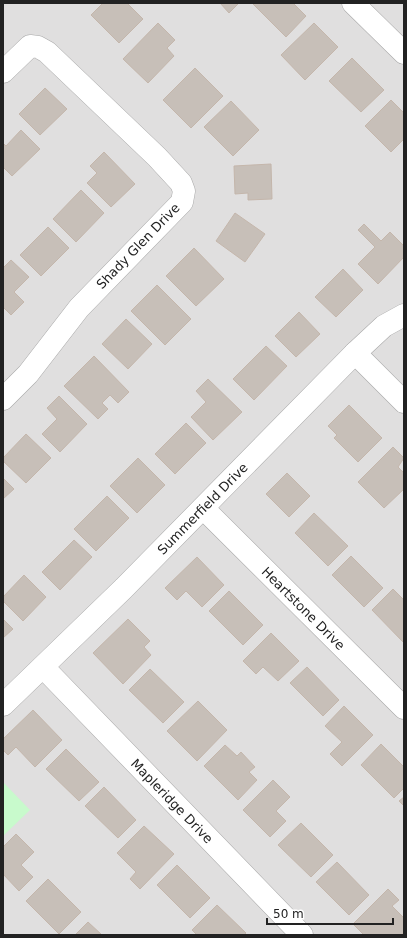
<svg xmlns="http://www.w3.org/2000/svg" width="407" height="938" viewBox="0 0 407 938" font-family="'DejaVu Sans',sans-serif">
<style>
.residential{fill:#e0dfdf}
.park{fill:#c8facc}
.building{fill:#c7bfb8;stroke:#c4b6ab}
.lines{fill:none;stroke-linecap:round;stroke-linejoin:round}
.minor-casing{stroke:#a9a9a9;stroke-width:23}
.minor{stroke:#fff;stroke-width:22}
.labels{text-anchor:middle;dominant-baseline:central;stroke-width:3.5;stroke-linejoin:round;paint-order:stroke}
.street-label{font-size:13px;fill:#222;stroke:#fff}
</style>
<rect width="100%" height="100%" fill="#f2efe9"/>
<!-- residential -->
<rect class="residential" x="3" y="3" width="401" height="932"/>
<!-- park -->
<path class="park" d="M3 782 30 810 3 836Z"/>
<!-- building -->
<g class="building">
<path d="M103 3H127L143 19 119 43 91 15Z"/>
<path d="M220 3H239L229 13Z"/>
<path d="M254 3H293L306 16 286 37 253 4Z"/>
<path d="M158 23 175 40 167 48 174 56 148 83 123 59Z"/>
<path d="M314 23 338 47 305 80 281 55Z"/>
<path d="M352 58 384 90 361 112 329 81Z"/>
<path d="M195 68 223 96 191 128 163 100Z"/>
<path d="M45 88 67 109 40 135 19 114Z"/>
<path d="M391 100 404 113V139L391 152 365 126Z"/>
<path d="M231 101 259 130 233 156 204 127Z"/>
<path d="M21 130 40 149 12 176 3 167V143L6 146Z"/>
<path d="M104 152 135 184 111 207 87 183 97 173 90 166Z"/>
<path d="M271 164 272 199 248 200V193L235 194 234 166Z"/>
<path d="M81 190 104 213 76 242 53 219Z"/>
<path d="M235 213 265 234 245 262 216 241Z"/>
<path d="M364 224 381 241 390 232 404 246V257L378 284 358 264 375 247 358 230Z"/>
<path d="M48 227 69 248 41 276 20 255Z"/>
<path d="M194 248 224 279 196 306 166 276Z"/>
<path d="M11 260 29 277 14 292 24 302 11 315 3 307V268Z"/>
<path d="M343 269 363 290 336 317 315 297Z"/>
<path d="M157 285 191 319 165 345 131 311Z"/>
<path d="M299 312 320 334 296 357 275 336Z"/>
<path d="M126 319 152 344 128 369 102 344Z"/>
<path d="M266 346 287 366 254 400 233 379Z"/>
<path d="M94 356 129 392 118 403 110 395 102 403 108 409 98 419 64 386Z"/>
<path d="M208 379 242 412 213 440 191 417 206 402 196 391Z"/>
<path d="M59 396 87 424 60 452 42 434 57 419 47 408Z"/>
<path d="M349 405 382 438 358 462 334 438 337 435 328 426Z"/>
<path d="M186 423 206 443 175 474 155 454Z"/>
<path d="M26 434 51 458 26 483 3 461V458Z"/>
<path d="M393 447 404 458 398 467 404 473V489L384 508 358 482Z"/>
<path d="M138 458 165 485 137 513 110 486Z"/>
<path d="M287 473 310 496 289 517 266 494Z"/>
<path d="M3 478 14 489 3 499Z"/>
<path d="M107 496 129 518 96 551 74 529Z"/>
<path d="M314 513 348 546 328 566 295 533Z"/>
<path d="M74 540 92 557 60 590 42 572Z"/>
<path d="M351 556 383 588 364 607 332 575Z"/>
<path d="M197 557 224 585 202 607 186 591 177 600 165 588Z"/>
<path d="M24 575 46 597 23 621 3 601V597Z"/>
<path d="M393 589 404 600V643L372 610Z"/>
<path d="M229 591 263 625 243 645 209 611Z"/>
<path d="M3 619 13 629 3 638Z"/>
<path d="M128 619 150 641 144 647 151 655 123 684 93 653Z"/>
<path d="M271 633 299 661 278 681 263 667 256 674 243 661Z"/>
<path d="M307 667 339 700 323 716 290 683Z"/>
<path d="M150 669 184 702 163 723 129 690Z"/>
<path d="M198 701 227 730 197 761 167 731Z"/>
<path d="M344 706 373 735 342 766 330 754 342 742 325 726Z"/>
<path d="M33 710 62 740 35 767 16 747 8 755 3 750V739Z"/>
<path d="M381 744 404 767V788L394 798 361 765Z"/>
<path d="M225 745 237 756 241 752 255 767 249 772 257 780 238 800 204 766Z"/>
<path d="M66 749 99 782 79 801 46 769Z"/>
<path d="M273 780 290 797 276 811 286 821 270 837 243 810Z"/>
<path d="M104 787 136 820 118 838 85 806Z"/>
<path d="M404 797V806L399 801Z"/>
<path d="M301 823 333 855 311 877 278 845Z"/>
<path d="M144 826 174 854 140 889 130 879 136 872 117 853Z"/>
<path d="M16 834 34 852 21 865 33 877 19 891 3 874V847Z"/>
<path d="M337 862 369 895 349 915 316 882Z"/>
<path d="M177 865 210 898 190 918 157 885Z"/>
<path d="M48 879 81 912 59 934 26 901Z"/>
<path d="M388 889 399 900 392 906 404 918V932L401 935H364L353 924Z"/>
<path d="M217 905 246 933 244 935H197L192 930Z"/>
<path d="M88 922 102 935H75Z"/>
</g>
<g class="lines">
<defs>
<g id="minor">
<path d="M353 3 404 53"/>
<path d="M3 72 30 46 38 47 47 52 157 157 181 183 184 191 182 202 79 308 28 374 3 399"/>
<path d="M355 353 404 402"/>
<path id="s1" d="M203 508 404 708"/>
<path id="s2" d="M43 667 302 935"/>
<path id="s3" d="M3 705 124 588 355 353 384 326 404 315"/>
</g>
</defs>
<!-- minor casing -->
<use href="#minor" class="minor-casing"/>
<!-- minor -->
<use href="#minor" class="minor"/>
</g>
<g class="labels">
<!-- street labels -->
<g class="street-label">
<text transform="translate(138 246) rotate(-46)">Shady Glen Drive</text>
<text stroke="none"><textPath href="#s3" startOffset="280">Summerfield Drive</textPath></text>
<text stroke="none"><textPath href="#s1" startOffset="142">Heartstone Drive</textPath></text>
<text stroke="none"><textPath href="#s2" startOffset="186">Mapleridge Drive</textPath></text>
</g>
</g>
<!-- border -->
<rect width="407" height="938" fill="none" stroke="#222222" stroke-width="8"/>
<!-- scale -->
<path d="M267 918v6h126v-6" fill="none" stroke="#222222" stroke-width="2"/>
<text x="273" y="918" font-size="12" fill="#222222" stroke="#ffffff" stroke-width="3" paint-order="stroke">50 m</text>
</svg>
